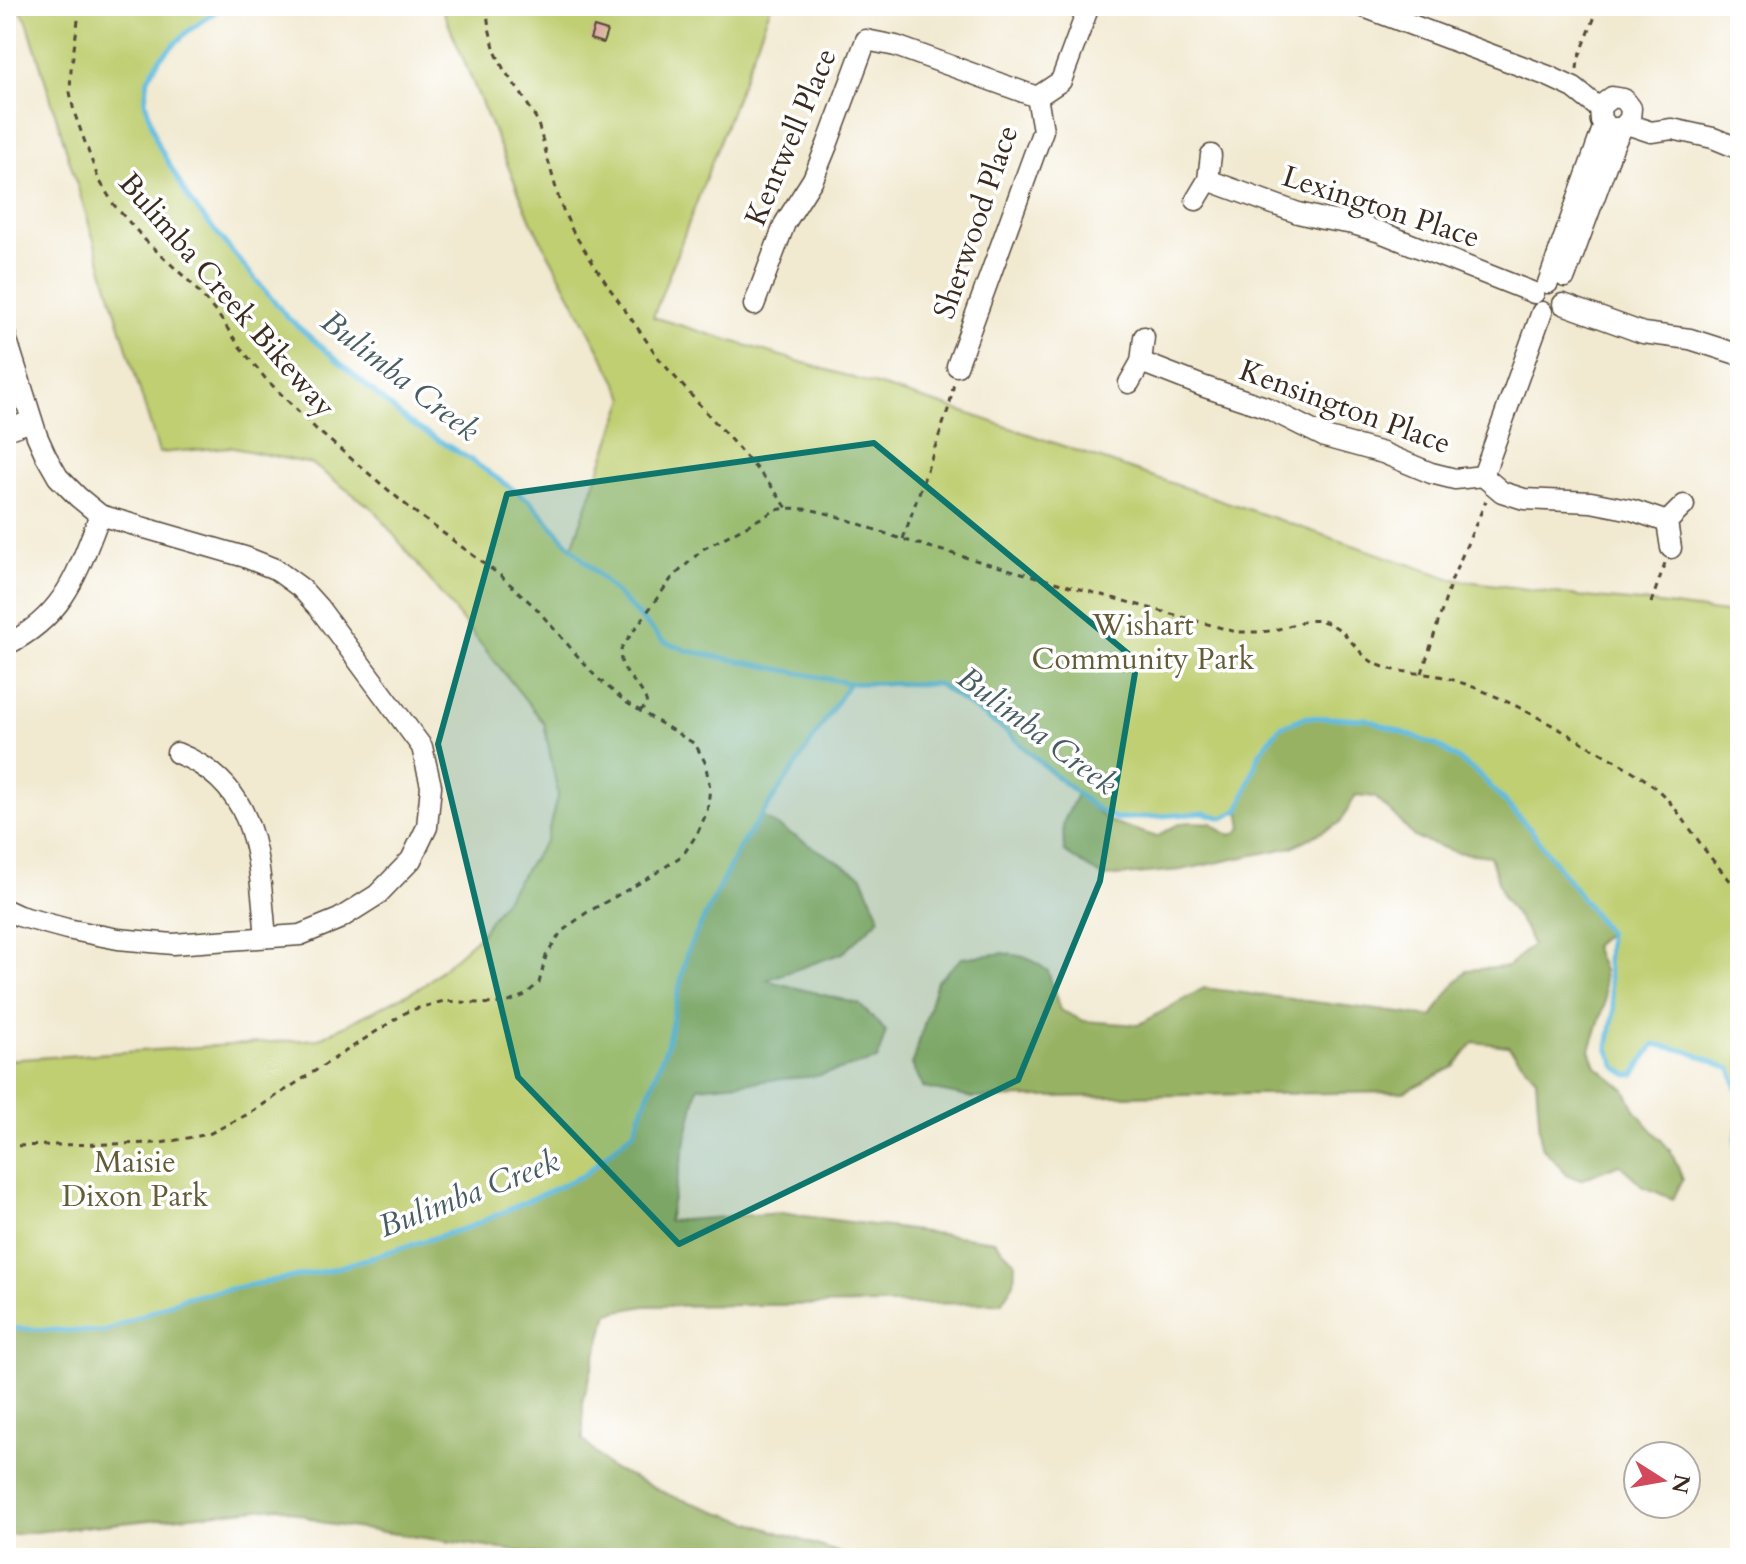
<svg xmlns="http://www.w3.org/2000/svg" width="1746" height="1564" viewBox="0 0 1746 1564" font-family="Cardo,serif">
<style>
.green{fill:#bfcf72;stroke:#7d7c48;stroke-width:2}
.forest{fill:#97b264;stroke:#696e41;stroke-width:2}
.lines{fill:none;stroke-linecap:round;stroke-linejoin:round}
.stream{stroke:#61bcdf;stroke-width:5}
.building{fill:#dba69e}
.minor-casing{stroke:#564739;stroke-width:23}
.path{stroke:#564739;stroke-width:3;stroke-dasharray:6 6;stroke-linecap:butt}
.minor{stroke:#fff;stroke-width:20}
.marked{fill:#0f766e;fill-opacity:0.2;stroke:#0f766e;stroke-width:6;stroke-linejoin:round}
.labels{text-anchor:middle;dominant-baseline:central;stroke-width:7;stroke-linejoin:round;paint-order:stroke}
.street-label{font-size:30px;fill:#3b2a1e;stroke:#fff}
.park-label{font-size:30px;fill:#635c37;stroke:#fff}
.water-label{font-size:32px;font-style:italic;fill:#485d62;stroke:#fff}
</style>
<rect width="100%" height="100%" fill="#fff"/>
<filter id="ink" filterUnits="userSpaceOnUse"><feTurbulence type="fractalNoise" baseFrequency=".0125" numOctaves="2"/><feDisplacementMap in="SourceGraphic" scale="16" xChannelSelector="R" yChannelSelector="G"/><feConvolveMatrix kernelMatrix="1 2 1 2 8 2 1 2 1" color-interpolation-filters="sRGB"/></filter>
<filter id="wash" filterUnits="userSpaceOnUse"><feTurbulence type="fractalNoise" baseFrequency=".006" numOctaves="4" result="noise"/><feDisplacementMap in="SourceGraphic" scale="32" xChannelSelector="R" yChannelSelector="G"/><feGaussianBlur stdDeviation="1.8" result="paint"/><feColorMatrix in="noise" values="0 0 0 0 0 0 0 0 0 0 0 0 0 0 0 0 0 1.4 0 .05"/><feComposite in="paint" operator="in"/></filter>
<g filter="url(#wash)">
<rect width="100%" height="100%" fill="#f1e9d0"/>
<!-- green -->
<path class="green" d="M18 6H223L187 32 160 58 148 79 145 101 157 142 190 201 287 317 408 422 468 458 531 502 572 547 625 398 531 221 441 6H771L653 317 949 407 1452 579 1585 597 1651 603 1740 615V1097L1731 1069 1687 1051 1654 1044 1634 1075H1628L1616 1067 1608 1048 1613 1011 1607 963 1608 932 1531 830 1261 752 1239 810 1223 818 1205 813 1116 819 1094 807 1051 772 1005 731 938 684 849 683 801 758 739 848 687 952 667 1045 634 1131 584 1175 472 1226 330 1270 186 1297 102 1332 6 1328V1060L318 1039 423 986 479 936 546 840 558 794 544 723 373 509 312 464 229 447 159 453 27 21Z"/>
<!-- forest -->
<g class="forest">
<path d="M1305 717 1367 719 1439 746 1480 775 1531 830 1608 933 1593 946 1603 971 1605 1003 1590 1050 1596 1066 1625 1090 1637 1113 1670 1150 1683 1179 1673 1199 1644 1187 1619 1164 1580 1180 1568 1175 1541 1146 1536 1078 1508 1046 1474 1042 1454 1067 1404 1092 973 1098 924 1088 912 1065 937 981 962 958 1004 953 1029 958 1048 971 1060 1010 1084 1021 1138 1025 1204 988 1432 1017 1450 990 1467 970 1507 967 1532 945 1526 930 1503 897 1490 856 1455 852 1414 837 1396 817 1375 797 1356 795 1340 823 1292 847 1181 870 1103 877 1064 852 1063 823 1077 794 1108 821 1157 837C1181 820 1183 821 1212 823 1223 833 1232 841 1242 827L1239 810 1260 752 1280 727Z"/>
<path d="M761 816 862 876 880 918 843 953 766 980 859 1004 886 1031 877 1060 817 1076 698 1087 668 1221 781 1213 994 1241 1015 1262 1014 1283 1001 1303 645 1306 608 1313 583 1400V1440L609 1467 672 1496 837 1552 851 1558H564L327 1524 279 1507 6 1535V1328L102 1332 186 1297 330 1270 472 1226 584 1175 634 1131 667 1045 687 952 739 848Z"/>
</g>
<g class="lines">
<!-- stream -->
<g class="stream">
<path d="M223 6 187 32 160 58 148 79 145 101 157 143 190 201 287 317 408 422 468 458 531 502 572 548 663 641 689 651 849 683 938 684 1006 731 1051 772 1094 807 1116 819 1205 813 1223 818 1239 810 1260 752 1280 727 1305 717 1367 719 1439 746 1480 775 1531 830 1608 933 1607 963 1614 1011 1608 1048 1616 1067 1628 1075H1634L1654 1044 1687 1051 1731 1069 1740 1097"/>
<path d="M1740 1111 1736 1143 1740 1157"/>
<path d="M6 1328 102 1332 186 1297 330 1270 472 1226 584 1175 634 1131 667 1045 687 952 739 848 801 758 849 683"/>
</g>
</g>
<g id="blocks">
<!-- building -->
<path class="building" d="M594 27 607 31 603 43 590 39Z"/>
</g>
</g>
<g filter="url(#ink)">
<use href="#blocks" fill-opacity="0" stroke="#564739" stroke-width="2"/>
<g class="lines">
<defs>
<g id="minor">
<path d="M1361 6 1548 76 1574 88 1600 109 1601 121 1610 128H1622L1630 119 1631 108 1624 99 1612 97 1603 104 1600 109"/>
<path d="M1627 124 1651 132 1672 129 1713 138 1740 149"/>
<path d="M1208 180 1298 213 1323 219 1353 224 1380 232 1534 293"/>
<path d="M1196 200 1208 180 1211 155"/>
<path d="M1565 277 1614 144 1622 128"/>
<path d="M1548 283 1604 125 1601 121"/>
<path d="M1563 304 1643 333 1690 339 1740 355"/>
<path d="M754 305 785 223 813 179 827 145 866 40 896 46 1037 97 1061 81 1089 6"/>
<path d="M6 337 37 436 46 456 58 477 78 497 100 515 245 557 275 569 301 588 319 608 422 747 431 786 427 827 411 860 377 895 339 919 300 935 173 944 118 939 67 929 19 916 6 910"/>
<path d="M1141 362 1205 387 1265 407 1325 437 1383 453 1431 473 1455 479 1483 476 1502 492 1524 499 1591 502 1632 510 1667 522"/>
<path d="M957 366 1043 130 1037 97"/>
<path d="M1129 383 1141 362 1144 337"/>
<path d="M6 430 32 421"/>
<path d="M1483 476 1542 312"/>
<path d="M1671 548 1667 522 1684 505"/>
<path d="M6 645C66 615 77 573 100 515"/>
<path d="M177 753C261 786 258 861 266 937"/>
</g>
</defs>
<!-- minor casing -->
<use href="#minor" class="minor-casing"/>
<!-- path -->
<g class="path">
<path d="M486 6 489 28 495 51 504 70 522 95 537 120 560 203 573 232 608 286 660 360 769 483 787 508"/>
<path d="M1577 69 1578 60 1599 6"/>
<path d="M903 539 949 407 954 383"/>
<path d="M1651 603 1665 563"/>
<path d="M1422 673 1452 579 1486 501"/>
<path d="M639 711 647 706C646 684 613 672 622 647L671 579 703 549 776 510C815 501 867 529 905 540 1015 572 1126 601 1236 632 1250 632 1265 633 1278 629 1294 625 1309 617 1325 622 1349 629 1357 658 1381 666 1402 674 1426 672 1447 678 1500 694 1547 722 1594 749 1619 763 1645 776 1665 797 1680 813 1692 832 1705 850 1716 865 1728 878 1740 892"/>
<path d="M6 1146 161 1143 209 1134 250 1113 408 1011 444 1001 493 1004 509 1002 525 995 539 983 546 956 561 932 586 913 650 877 683 855 697 834 707 812 710 788 705 762 695 744 627 703 595 676 536 608 501 576 412 510 316 429 265 378 240 347 219 316 191 283 146 241 114 205 98 178 74 112 70 92 71 70 80 6"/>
</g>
<!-- minor -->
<use href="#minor" class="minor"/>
</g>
</g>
<!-- marked area -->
<path class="marked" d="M874 443 1137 661 1100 881 1018 1080 679 1244 518 1077 438 744 507 494Z"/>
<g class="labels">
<!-- street labels -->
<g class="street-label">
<text transform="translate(791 137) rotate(-67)">Kentwell Place</text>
<text transform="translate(1381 207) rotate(18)">Lexington Place</text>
<text transform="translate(976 222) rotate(-71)">Sherwood Place</text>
<text transform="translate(227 295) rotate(49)">Bulimba Creek Bikeway</text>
<text transform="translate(1345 407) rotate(20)">Kensington Place</text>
</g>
<!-- park labels -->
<g class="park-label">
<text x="1143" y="625">Wishart<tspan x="1143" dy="34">Community Park</tspan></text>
<text x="135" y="1162">Maisie<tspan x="135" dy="34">Dixon Park</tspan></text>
</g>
<!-- water labels -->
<g class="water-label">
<text transform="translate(400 376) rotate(38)">Bulimba Creek</text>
<text transform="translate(1037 731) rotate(37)">Bulimba Creek</text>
<text transform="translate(469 1194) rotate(-21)">Bulimba Creek</text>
</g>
</g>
<!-- margin -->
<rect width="1746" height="1564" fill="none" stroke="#fff" stroke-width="32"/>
<!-- north arrow -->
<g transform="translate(1662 1480) rotate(101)"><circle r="38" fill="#ffffff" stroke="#b1aaa5" stroke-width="2"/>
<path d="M0-6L14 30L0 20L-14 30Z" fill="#d1495b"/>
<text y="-12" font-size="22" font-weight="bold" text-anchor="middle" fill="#3b2a1e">N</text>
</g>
</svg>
